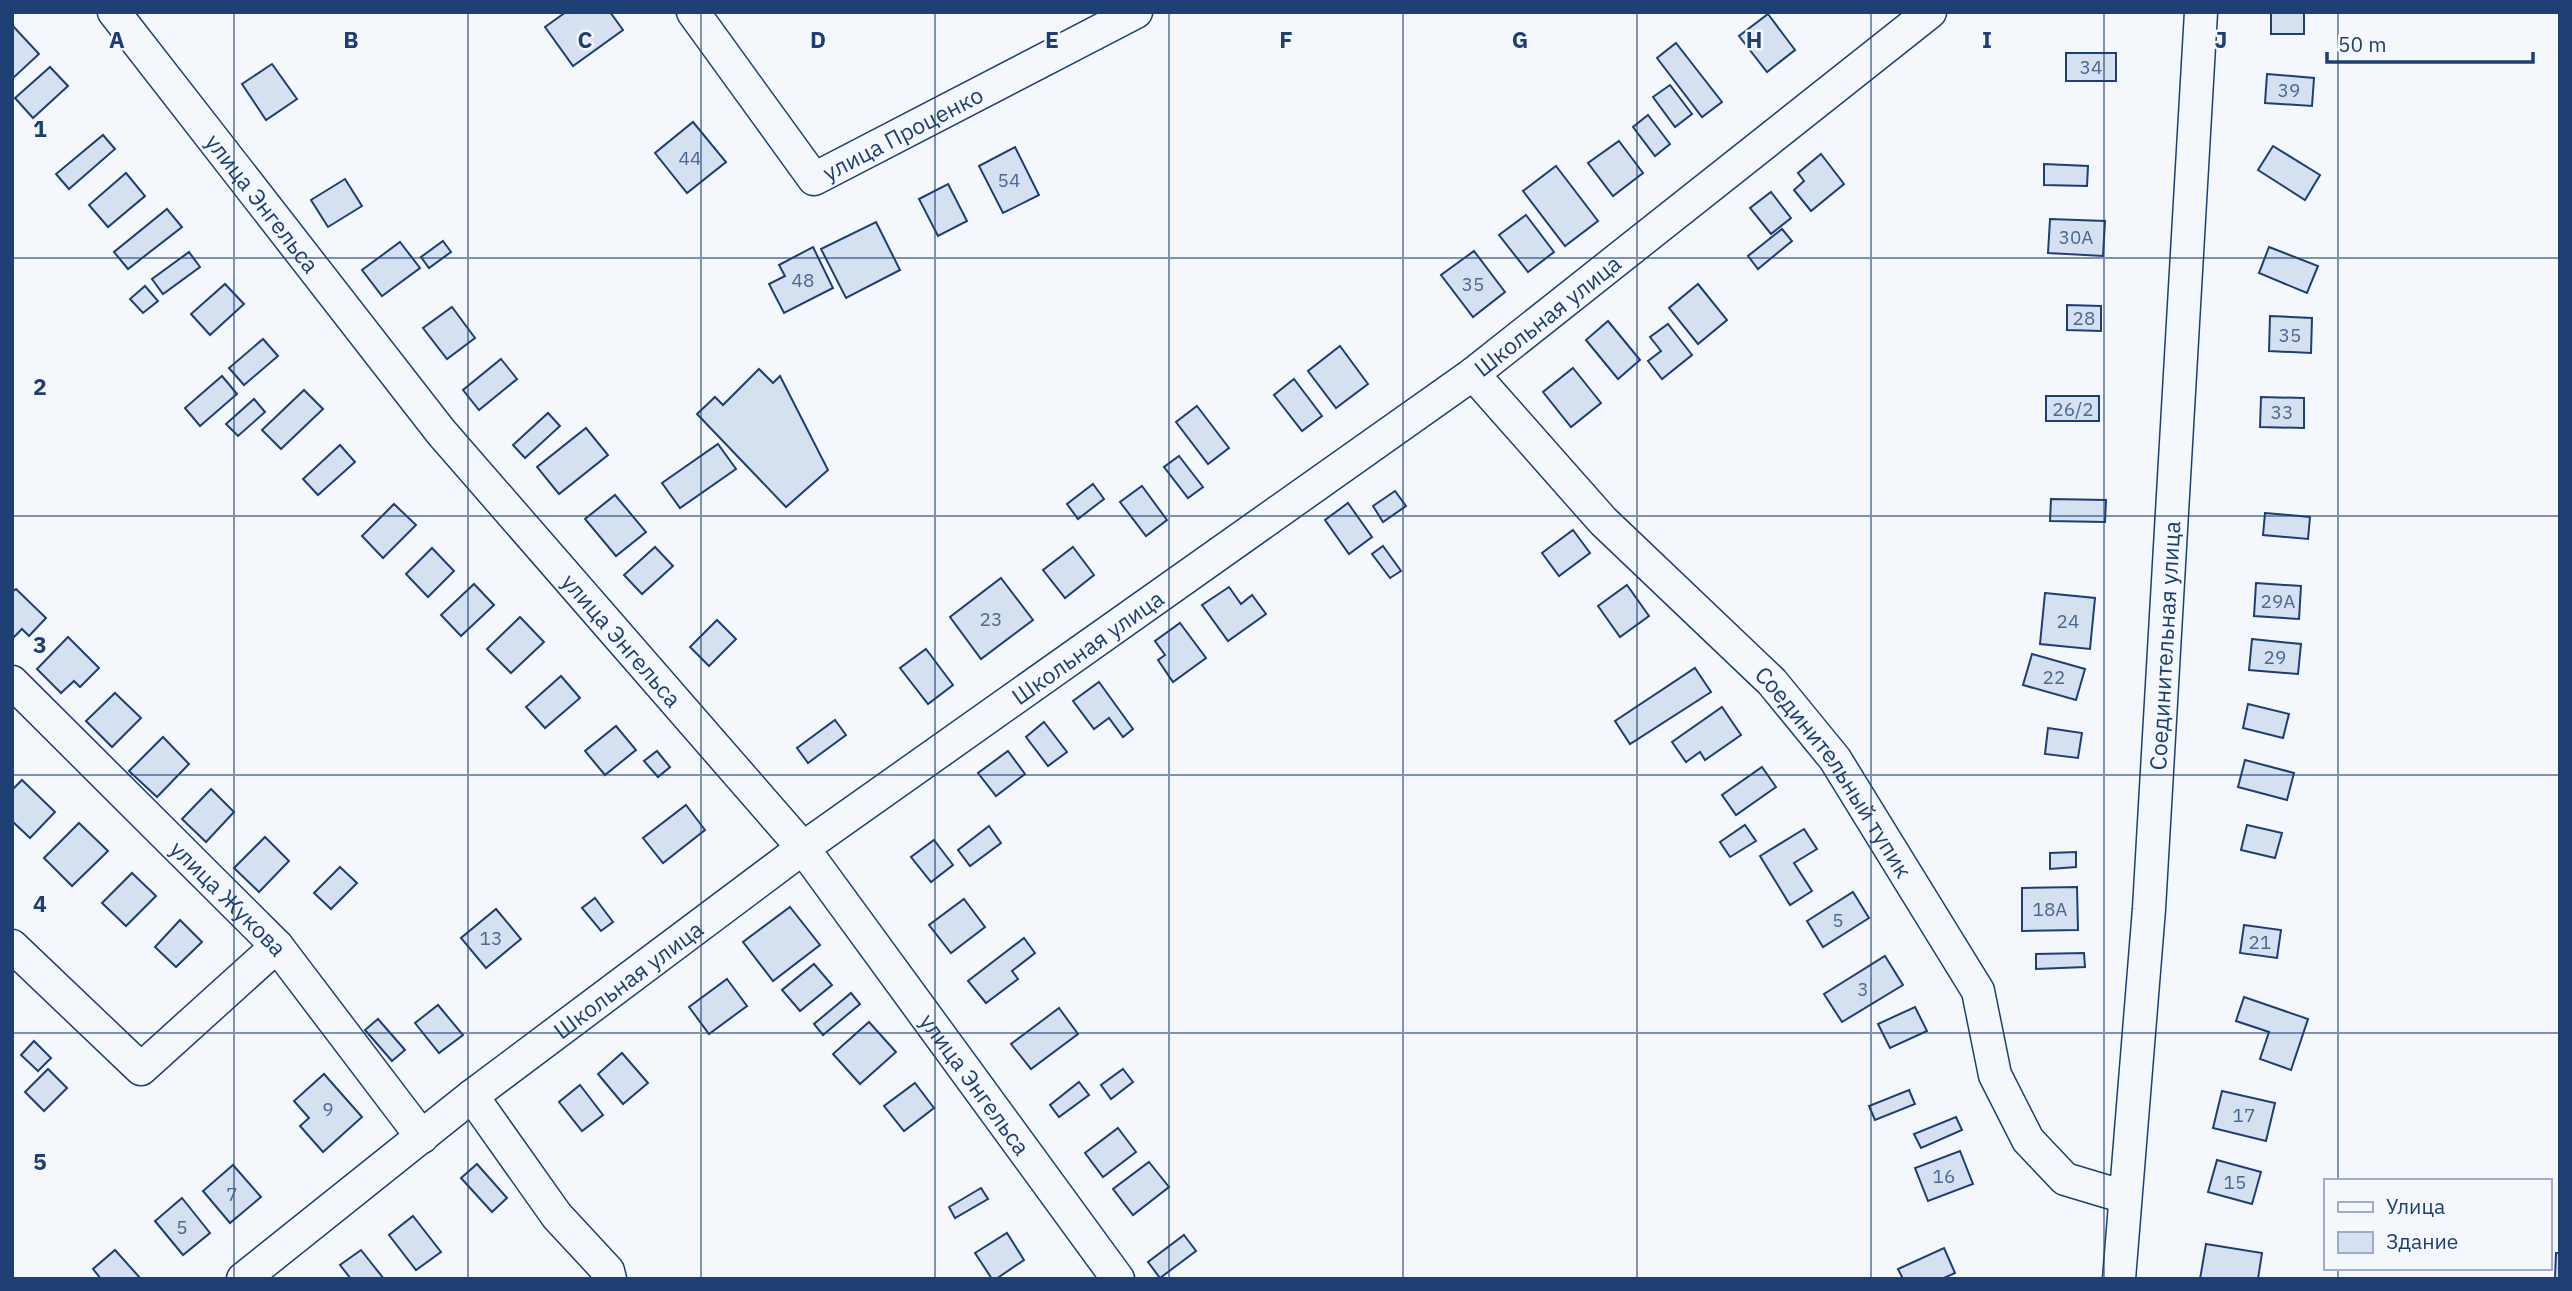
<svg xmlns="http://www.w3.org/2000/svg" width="2572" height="1291" viewBox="0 0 2572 1291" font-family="'IBM Plex Sans',sans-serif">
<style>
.building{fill:#d5e0f0;stroke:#1d3f73;stroke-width:2}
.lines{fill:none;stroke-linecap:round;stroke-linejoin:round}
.minor-casing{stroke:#1d3f73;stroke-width:35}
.minor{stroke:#f4f7fb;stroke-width:32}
.grid{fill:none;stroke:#1d3f73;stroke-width:2;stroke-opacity:0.55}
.labels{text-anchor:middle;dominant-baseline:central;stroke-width:5;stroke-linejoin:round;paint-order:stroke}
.number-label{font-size:19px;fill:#4b6792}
.street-label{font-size:23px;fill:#1d3f73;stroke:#f4f7fb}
.grid-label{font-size:23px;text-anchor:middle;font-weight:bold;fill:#1d3f73;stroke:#f4f7fb;stroke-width:5;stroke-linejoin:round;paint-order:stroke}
</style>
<rect width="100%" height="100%" fill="#f4f7fb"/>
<!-- building -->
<g class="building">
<path d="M566 12H610L623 30 573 66 545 27Z"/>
<rect x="2271" y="12" width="33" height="22"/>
<path d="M1768 14 1795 50 1767 72 1739 36Z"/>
<path d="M12 25 39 54 12 79Z"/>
<path d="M1676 43 1722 102 1702 117 1657 58Z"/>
<rect x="2066" y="53" width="50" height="28"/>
<path d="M272 64 297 99 266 120 242 84Z"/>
<path d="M50 67 68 86 33 118 15 98Z"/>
<path d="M2267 74 2314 78 2312 106 2265 103Z"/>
<path d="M1670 85 1692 114 1675 127 1653 97Z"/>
<path d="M1648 115 1670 144 1655 156 1633 127Z"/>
<path d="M693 122 726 162 687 193 655 153Z"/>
<path d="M103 135 115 149 69 189 56 174Z"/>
<path d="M1619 141 1643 173 1613 196 1588 163Z"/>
<path d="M2273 146 2320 175 2305 200 2258 170Z"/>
<path d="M1015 147 1039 195 1003 213 979 166Z"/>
<path d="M1821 154 1844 184 1811 211 1794 190 1804 181 1798 173Z"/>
<path d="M2044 164 2088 166 2087 186 2044 185Z"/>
<path d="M1556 166 1598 221 1565 246 1523 191Z"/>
<path d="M126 173 145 196 108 227 89 205Z"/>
<path d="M345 179 362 206 328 227 311 200Z"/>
<path d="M948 184 967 221 938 236 919 199Z"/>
<path d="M1771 192 1791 218 1771 234 1750 208Z"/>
<path d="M167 209 182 227 128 269 114 252Z"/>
<path d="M1526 215 1554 252 1528 272 1499 235Z"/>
<path d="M2050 219 2105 221 2103 256 2048 253Z"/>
<path d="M876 222 900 270 846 298 821 249Z"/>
<path d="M1782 229 1792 241 1758 269 1748 256Z"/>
<path d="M443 241 451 252 429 268 421 257Z"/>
<path d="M400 242 420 268 382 296 362 270Z"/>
<path d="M813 247 833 288 784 313 769 284 785 276 779 265Z"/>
<path d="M2269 247 2318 266 2307 293 2259 273Z"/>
<path d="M1474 251 1505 292 1473 317 1441 275Z"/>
<path d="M189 252 200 267 163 294 152 279Z"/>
<path d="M225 284 244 304 210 335 191 314Z"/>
<path d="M1698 284 1727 320 1698 344 1669 308Z"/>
<path d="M145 286 158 301 143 313 130 299Z"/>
<path d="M2067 305 2101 306V331L2067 330Z"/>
<path d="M452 307 475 338 447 359 423 328Z"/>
<path d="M2270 316 2312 318 2311 353 2269 351Z"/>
<path d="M1608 321 1640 360 1618 379 1586 340Z"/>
<path d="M1668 324 1692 355 1662 379 1648 361 1661 351 1650 337Z"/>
<path d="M263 339 278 356 244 385 229 368Z"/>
<path d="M1340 346 1368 384 1336 408 1308 371Z"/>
<path d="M501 359 517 379 479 410 463 390Z"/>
<path d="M1573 368 1601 403 1571 427 1543 392Z"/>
<path d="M759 369 773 383 780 376 828 470 786 507 697 414 715 397 723 405Z"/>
<path d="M222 376 237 394 200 426 185 408Z"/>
<path d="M1294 379 1322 416 1302 431 1274 395Z"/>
<path d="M304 390 323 409 281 449 262 430Z"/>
<rect x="2046" y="396" width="53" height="25"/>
<path d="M2261 397 2304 398V428L2260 427Z"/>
<path d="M254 399 265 412 238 436 226 424Z"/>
<path d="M1197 406 1229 448 1208 464 1176 422Z"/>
<path d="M548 413 560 426 525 458 513 445Z"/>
<path d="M586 428 608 455 559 494 537 467Z"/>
<path d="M718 444 736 469 680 508 662 483Z"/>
<path d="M340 445 355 462 318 495 303 479Z"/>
<path d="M1179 456 1203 487 1188 498 1164 467Z"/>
<path d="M1093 484 1104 499 1078 519 1067 504Z"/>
<path d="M1142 486 1167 520 1146 536 1120 502Z"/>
<path d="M1395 491 1406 506 1383 522 1373 506Z"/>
<path d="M615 495 646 532 616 556 585 519Z"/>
<path d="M2051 499 2106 500 2105 522 2050 521Z"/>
<path d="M1348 503 1372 537 1349 554 1325 520Z"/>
<path d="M394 504 416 525 383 558 362 536Z"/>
<path d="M2265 513 2310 517 2308 539 2263 535Z"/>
<path d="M1573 530 1590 553 1559 576 1542 553Z"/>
<path d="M1383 546 1401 571 1390 578 1372 554Z"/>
<path d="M655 547 673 566 642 594 624 575Z"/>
<path d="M1073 547 1094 575 1065 598 1043 570Z"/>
<path d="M432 548 454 571 428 597 406 574Z"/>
<path d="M1001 578 1033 620 981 659 950 617Z"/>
<path d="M2256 583 2301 586 2299 619 2254 616Z"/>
<path d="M474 584 494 605 461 636 441 615Z"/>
<path d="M1627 585 1649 616 1620 637 1598 606Z"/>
<path d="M1229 587 1241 604 1252 595 1266 614 1228 641 1202 605Z"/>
<path d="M16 589 46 618 29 636 22 629 12 639V592Z"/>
<path d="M2045 593 2095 598 2090 649 2040 644Z"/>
<path d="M520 617 544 642 511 673 487 649Z"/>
<path d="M717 620 736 639 709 666 690 647Z"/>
<path d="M1180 623 1206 658 1173 682 1158 660 1165 655 1155 641Z"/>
<path d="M68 637 99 668 80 687 74 681 61 693 37 669Z"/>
<path d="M2252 639 2301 644 2298 674 2249 670Z"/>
<path d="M926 649 953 685 928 704 900 668Z"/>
<path d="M2032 654 2085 669 2076 700 2023 685Z"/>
<path d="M1695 668 1711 692 1630 744 1615 721Z"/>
<path d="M561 676 580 698 545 728 526 707Z"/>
<path d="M1099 682 1133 729 1123 737 1109 718 1094 729 1073 701Z"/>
<path d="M115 693 141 718 112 747 86 721Z"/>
<path d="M2248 704 2289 714 2283 738 2243 728Z"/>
<path d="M1722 707 1741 735 1705 760 1700 752 1686 762 1672 742Z"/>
<path d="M835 720 846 735 808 763 797 748Z"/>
<path d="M1044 722 1067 752 1048 766 1026 737Z"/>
<path d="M616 726 636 750 605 775 585 751Z"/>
<path d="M2048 728 2082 733 2078 758 2045 754Z"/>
<path d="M163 737 189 764 157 797 129 771Z"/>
<path d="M657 751 670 767 658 777 644 761Z"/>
<path d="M1008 751 1025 774 996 796 978 773Z"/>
<path d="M2245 760 2294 773 2287 800 2238 787Z"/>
<path d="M1762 767 1776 787 1736 815 1722 795Z"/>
<path d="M22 780 55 812 30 838 12 821V790Z"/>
<path d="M211 789 234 812 206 842 182 819Z"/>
<path d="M686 805 705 830 663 863 643 838Z"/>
<path d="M79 823 108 851 72 886 44 858Z"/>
<path d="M1745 825 1756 841 1730 857 1720 842Z"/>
<path d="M2247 825 2282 833 2275 858 2241 850Z"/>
<path d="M989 826 1001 843 970 866 958 850Z"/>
<path d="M1804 829 1817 849 1794 863 1812 891 1790 905 1760 856Z"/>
<path d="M265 837 289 861 259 892 234 868Z"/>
<path d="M934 840 953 865 931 882 911 857Z"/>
<path d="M2076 852V867L2050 869V853Z"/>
<path d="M340 867 357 883 331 909 314 893Z"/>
<path d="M132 873 156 896 126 926 102 903Z"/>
<path d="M2077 887 2078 930 2022 931V888Z"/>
<path d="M1853 892 1869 918 1823 947 1807 921Z"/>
<path d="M595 898 613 922 601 931 582 908Z"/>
<path d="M964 899 985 927 951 953 929 925Z"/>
<path d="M790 907 820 945 773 981 743 942Z"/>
<path d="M496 909 521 939 486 968 461 938Z"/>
<path d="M180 920 202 942 176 967 155 947Z"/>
<path d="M2244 925 2281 930 2277 958 2240 953Z"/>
<path d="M1024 938 1035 953 1012 971 1018 979 986 1003 968 981Z"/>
<path d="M2084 953 2085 967 2036 969V954Z"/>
<path d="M1885 956 1903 985 1842 1022 1824 994Z"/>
<path d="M814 964 832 985 800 1011 782 990Z"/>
<path d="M727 979 747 1006 709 1034 689 1007Z"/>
<path d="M851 993 860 1004 823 1035 814 1024Z"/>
<path d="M2244 997 2308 1019 2291 1070 2260 1059 2269 1032 2236 1021Z"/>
<path d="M438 1005 463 1035 439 1053 415 1023Z"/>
<path d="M1915 1007 1927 1031 1890 1048 1878 1024Z"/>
<path d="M1059 1008 1078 1034 1031 1069 1011 1044Z"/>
<path d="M378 1019 405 1050 392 1061 365 1030Z"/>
<path d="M869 1022 896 1052 860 1084 833 1054Z"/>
<path d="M34 1041 51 1058 38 1071 21 1055Z"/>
<path d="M622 1053 648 1083 623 1104 598 1074Z"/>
<path d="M48 1069 67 1088 44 1111 25 1092Z"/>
<path d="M1123 1069 1133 1082 1111 1099 1101 1085Z"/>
<path d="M324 1074 362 1117 323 1152 300 1126 309 1118 294 1101Z"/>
<path d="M1079 1082 1089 1095 1059 1117 1050 1105Z"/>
<path d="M915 1083 934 1108 904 1131 884 1106Z"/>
<path d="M580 1085 603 1115 582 1131 559 1102Z"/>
<path d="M1909 1090 1915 1104 1875 1120 1869 1106Z"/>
<path d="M2222 1091 2275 1103 2266 1141 2213 1128Z"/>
<path d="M1956 1117 1962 1130 1921 1148 1914 1134Z"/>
<path d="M1118 1128 1136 1152 1103 1177 1085 1153Z"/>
<path d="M1960 1151 1973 1184 1928 1201 1915 1168Z"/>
<path d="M2217 1160 2261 1172 2252 1204 2208 1192Z"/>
<path d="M1149 1162 1169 1187 1133 1215 1113 1189Z"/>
<path d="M477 1164 507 1198 492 1212 461 1178Z"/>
<path d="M233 1165 261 1197 230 1223 203 1191Z"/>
<path d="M981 1188 988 1199 955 1218 949 1207Z"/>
<path d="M182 1198 210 1233 183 1255 155 1221Z"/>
<path d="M413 1216 441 1252 416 1270 389 1235Z"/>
<path d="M1007 1233 1024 1260 996 1279H992L975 1253Z"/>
<path d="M1184 1235 1196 1251 1160 1278 1148 1262Z"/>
<path d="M2206 1244 2262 1253 2258 1279H2200Z"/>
<path d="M1944 1248 1955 1273 1942 1279H1903L1898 1269Z"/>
<path d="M115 1250 141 1279H101L93 1269Z"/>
<path d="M361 1250 384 1279H351L340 1265Z"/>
<path d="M2556 1253H2560V1279H2555Z"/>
</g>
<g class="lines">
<defs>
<g id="minor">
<path id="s1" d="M114 12 441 432 803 848 1118 1279"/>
<path id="s2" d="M693 12 814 179 1136 12"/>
<path id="s3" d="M1473 374 1603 521 1772 682 1835 759 1978 991 1995 1075 2028 1140 2065 1179 2125 1197"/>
<path id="s4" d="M12 682 277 946 422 1137"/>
<path d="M12 946 141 1069 277 946"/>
<path d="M472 1096 557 1216 608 1271 610 1279"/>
<path id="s5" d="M243 1279 472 1096 803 848 1473 374 1930 12"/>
<path id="s6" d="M2119 1279 2149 909 2201 12"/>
</g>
</defs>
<!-- minor casing -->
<use href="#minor" class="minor-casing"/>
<!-- minor -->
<use href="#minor" class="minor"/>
</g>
<!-- grid -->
<path class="grid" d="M234 12V1279M468 12V1279M701 12V1279M935 12V1279M1169 12V1279M1403 12V1279M1637 12V1279M1871 12V1279M2104 12V1279M2338 12V1181M12 258H2560M12 516H2560M12 775H2560M12 1033H2560M2338 1268V1279"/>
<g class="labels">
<!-- number labels -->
<g class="number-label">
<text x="2091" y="67">34</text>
<text x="2289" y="90">39</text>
<text x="690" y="158">44</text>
<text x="1009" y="180">54</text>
<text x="2076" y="237">30А</text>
<text x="803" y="280">48</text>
<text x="1473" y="284">35</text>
<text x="2084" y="318">28</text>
<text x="2290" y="335">35</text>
<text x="2073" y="409">26/2</text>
<text x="2282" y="412">33</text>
<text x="2278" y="601">29А</text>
<text x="991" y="619">23</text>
<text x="2068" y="621">24</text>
<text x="2275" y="657">29</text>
<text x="2054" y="677">22</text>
<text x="2050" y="909">18А</text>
<text x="1838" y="920">5</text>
<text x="491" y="938">13</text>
<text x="2260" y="942">21</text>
<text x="1863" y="989">3</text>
<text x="328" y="1109">9</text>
<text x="2244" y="1115">17</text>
<text x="1944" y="1176">16</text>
<text x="2235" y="1182">15</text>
<text x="232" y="1194">7</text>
<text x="182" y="1227">5</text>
</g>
<!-- street labels -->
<g class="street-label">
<text stroke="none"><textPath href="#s2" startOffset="306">улица Проценко</textPath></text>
<text stroke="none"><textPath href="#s1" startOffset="242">улица Энгельса</textPath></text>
<text stroke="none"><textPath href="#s5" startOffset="1622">Школьная улица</textPath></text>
<text stroke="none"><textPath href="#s1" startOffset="808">улица Энгельса</textPath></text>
<text stroke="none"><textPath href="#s5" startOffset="1055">Школьная улица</textPath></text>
<text stroke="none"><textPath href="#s6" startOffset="635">Соединительная улица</textPath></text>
<text stroke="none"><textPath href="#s3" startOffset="539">Соединительный тупик</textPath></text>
<text stroke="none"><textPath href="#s4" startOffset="306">улица Жукова</textPath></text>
<text stroke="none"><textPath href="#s5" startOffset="488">Школьная улица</textPath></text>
<text stroke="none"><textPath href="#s1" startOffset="1376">улица Энгельса</textPath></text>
</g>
</g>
<g class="grid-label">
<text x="117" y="48">A</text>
<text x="351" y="48">B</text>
<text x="585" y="48">C</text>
<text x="818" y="48">D</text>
<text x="1052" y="48">E</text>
<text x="1286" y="48">F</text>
<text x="1520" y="48">G</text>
<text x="1754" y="48">H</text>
<text x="1987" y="48">I</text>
<text x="2221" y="48">J</text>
<text x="40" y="137">1</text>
<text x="40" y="395">2</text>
<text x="40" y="653">3</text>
<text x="40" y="912">4</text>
<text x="40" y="1170">5</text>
</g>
<!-- border -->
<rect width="2572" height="1291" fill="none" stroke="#1d3f73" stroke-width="28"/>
<!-- legend -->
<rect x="2324" y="1179" width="228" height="91" fill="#f4f7fb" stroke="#9eadc5" stroke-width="2"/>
<rect x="2338" y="1202" width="35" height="10" fill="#f4f7fb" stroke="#9eadc5" stroke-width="2"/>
<text x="2386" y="1214" font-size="21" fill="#1d3f73">Улица</text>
<rect x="2338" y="1232" width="35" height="21" fill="#d5e0f0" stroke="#9eadc5" stroke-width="2"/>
<text x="2386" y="1249" font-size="21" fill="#1d3f73">Здание</text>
<!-- scale -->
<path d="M2327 52v10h206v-10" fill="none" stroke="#1d3f73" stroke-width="3.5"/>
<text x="2338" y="52" font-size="21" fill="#1d3f73" stroke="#f4f7fb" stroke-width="5" paint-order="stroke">50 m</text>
</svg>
